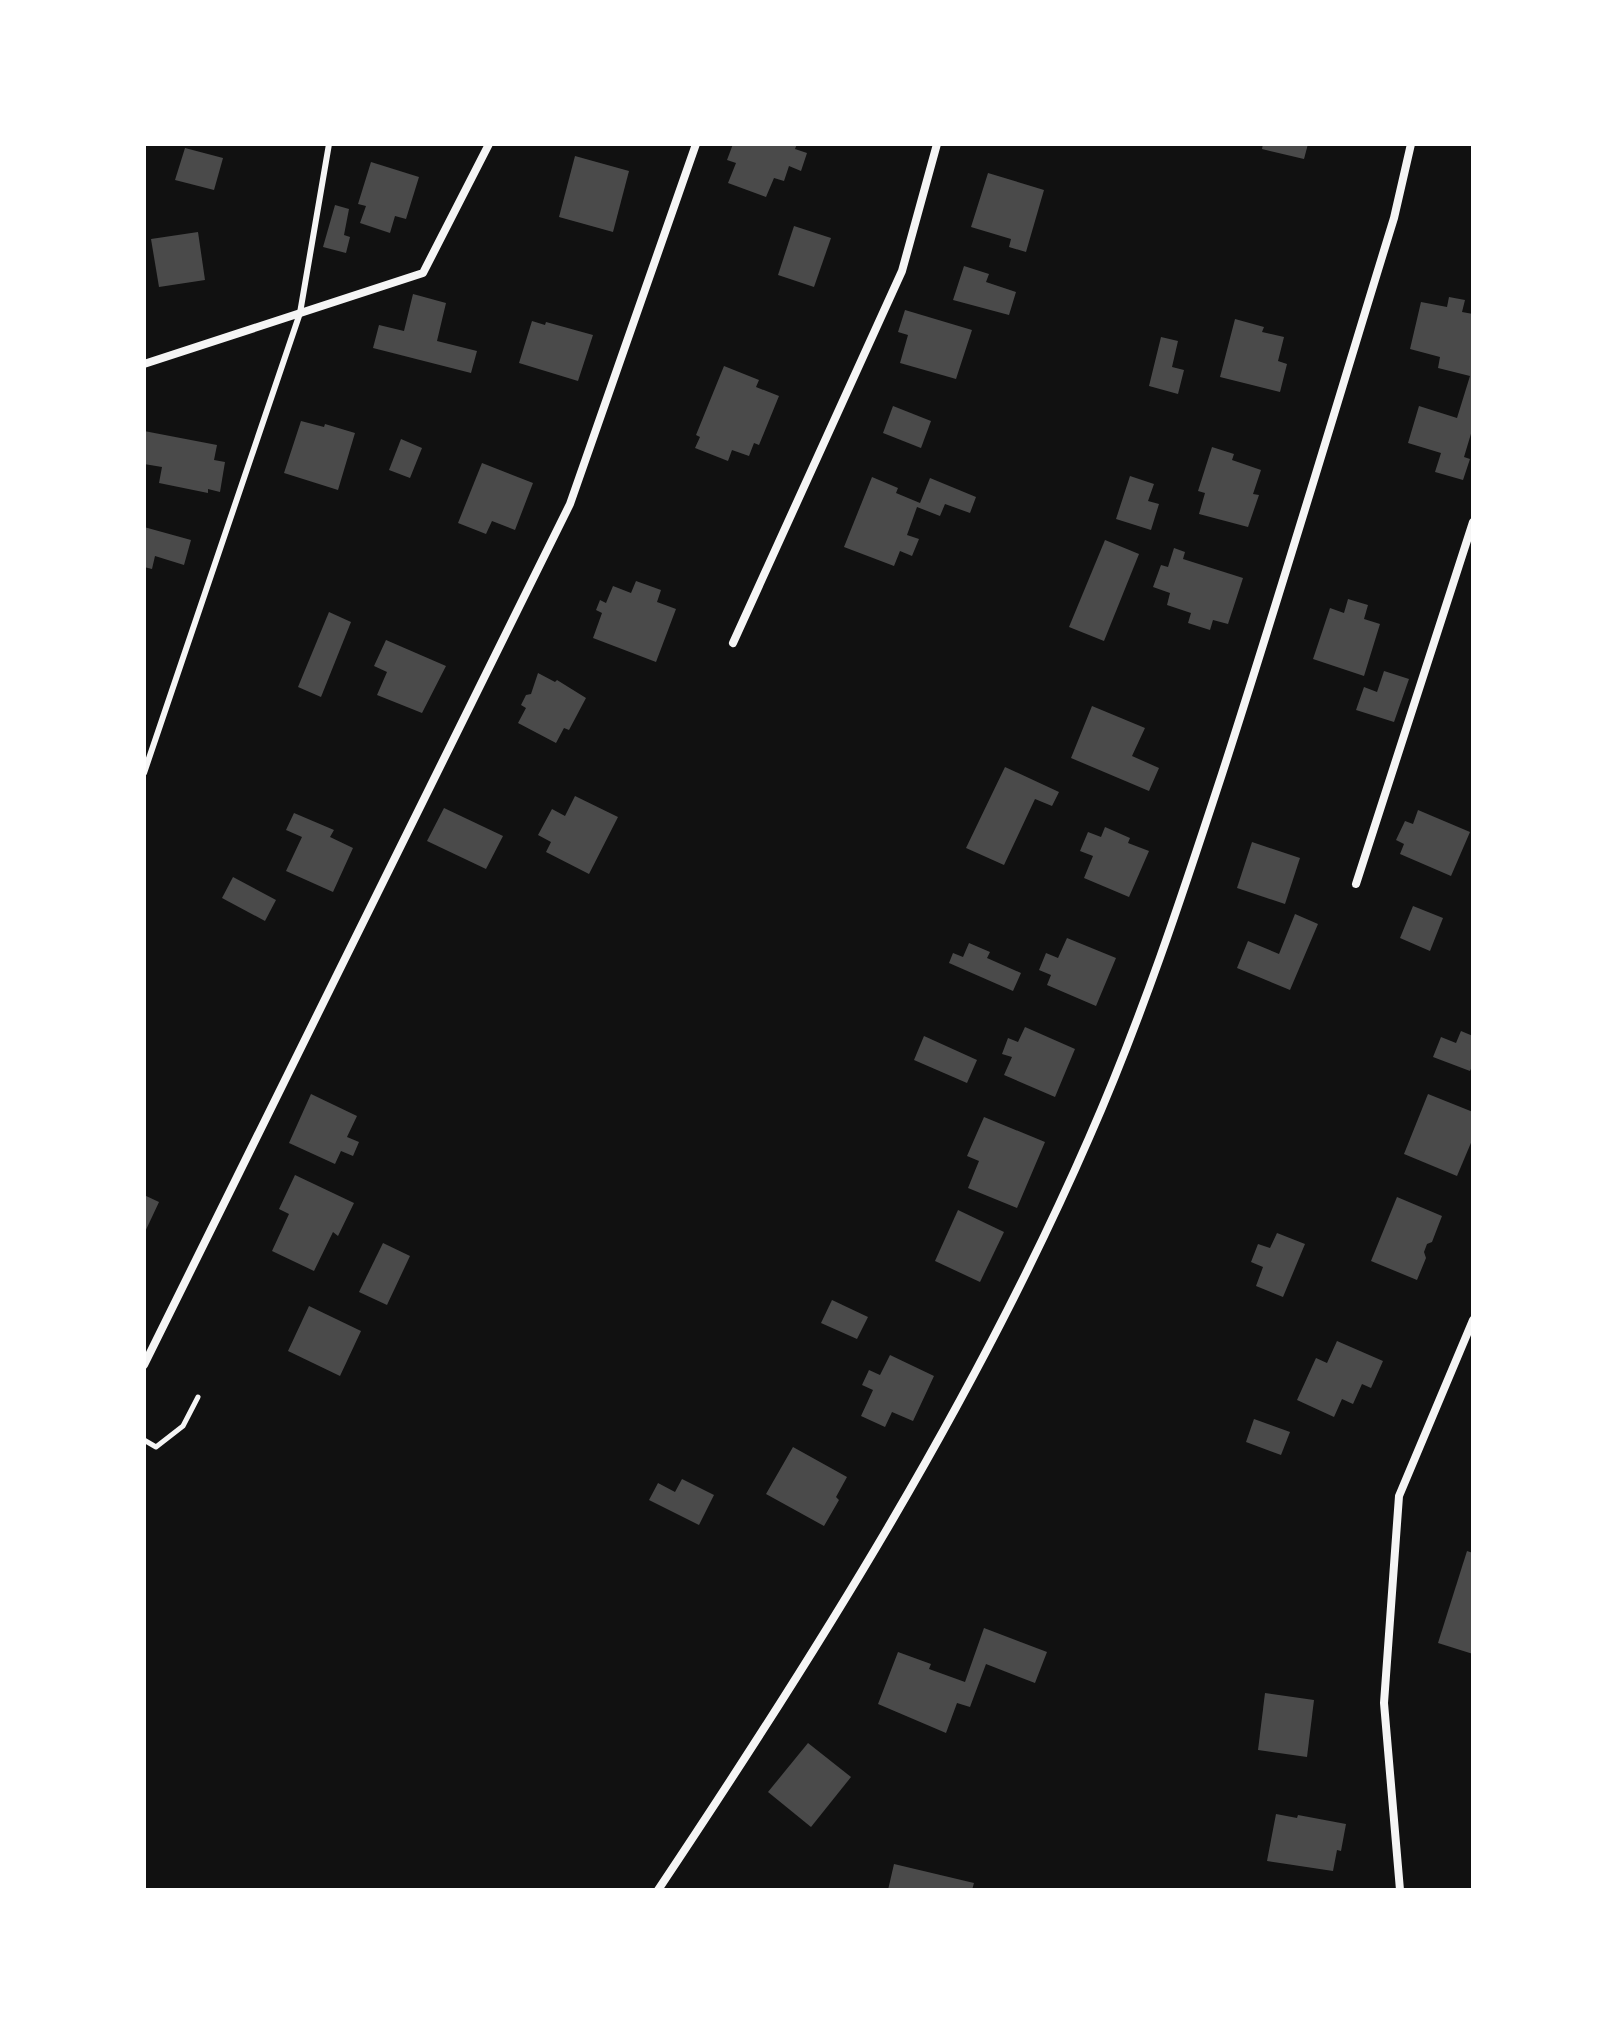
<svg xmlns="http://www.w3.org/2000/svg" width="1617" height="2034" viewBox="0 0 1617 2034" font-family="Overpass,sans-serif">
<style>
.building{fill:#4a4a4a}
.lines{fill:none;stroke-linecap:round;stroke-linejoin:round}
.path{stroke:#f5f5f5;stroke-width:5}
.service{stroke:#f5f5f5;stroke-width:6}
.minor{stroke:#f5f5f5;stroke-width:8}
</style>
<rect width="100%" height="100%" fill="#111"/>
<!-- building -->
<g class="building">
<path d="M733 144H797L795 149 807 153 801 171 789 166 784 181 774 178 766 197 728 183 736 163 727 160Z"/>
<path d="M1263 144H1308L1304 159 1262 149Z"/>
<path d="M185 148 223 158 214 190 175 180Z"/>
<path d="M575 156 629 171 613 232 559 217Z"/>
<path d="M371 162 419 177 406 219 395 216 390 233 360 223 366 206 358 204Z"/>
<path d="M988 173 1044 190 1026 252 1009 247 1011 239 971 227Z"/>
<path d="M335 205 349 209 344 235 350 237 346 253 323 247Z"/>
<path d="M794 226 831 238 814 287 778 275Z"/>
<path d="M198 232 205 280 159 287 151 239Z"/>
<path d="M964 266 989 274 986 282 1016 292 1009 315 953 300Z"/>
<path d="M413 294 446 303 437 341 477 351 471 373 373 348 379 325 404 331Z"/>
<path d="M1449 297 1465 300 1462 312 1473 314V427L1464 457 1470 459 1463 480 1435 472 1441 453 1408 443 1419 406 1457 418 1470 376 1438 368 1440 357 1410 349 1421 302 1447 307Z"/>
<path d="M905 310 972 330 956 379 900 363 908 335 898 332Z"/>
<path d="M1235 319 1264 327 1262 332 1284 337 1278 361 1287 364 1280 392 1220 377Z"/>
<path d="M532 321 545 325 546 322 593 335 578 381 519 363Z"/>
<path d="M1161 337 1178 341 1172 367 1184 370 1178 394 1149 386Z"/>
<path d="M724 366 759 380 756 387 779 396 759 445 754 443 749 456 732 450 728 461 695 448 700 437 696 435Z"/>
<path d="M893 406 931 421 921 448 883 433Z"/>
<path d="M301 421 324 427 325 424 355 433 338 490 284 473Z"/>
<path d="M144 431 217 445 214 460 225 462 220 492 208 489V493L159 483 162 467 144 464Z"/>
<path d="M401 439 422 448 410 478 389 470Z"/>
<path d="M1212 447 1234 454 1232 460 1261 470 1253 494 1259 495 1248 527 1199 514 1205 493 1198 491Z"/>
<path d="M482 463 533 483 515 530 492 521 486 534 458 523Z"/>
<path d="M1130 476 1154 484 1148 501 1159 504 1151 530 1116 519Z"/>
<path d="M872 477 898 488 896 493 920 503 930 478 976 497 970 513 945 504 940 516 917 507 907 535 919 539 912 556 900 551 894 566 844 547Z"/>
<path d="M144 527 191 540 184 565 155 556 152 569 144 567Z"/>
<path d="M1105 540 1139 554 1104 641 1069 627Z"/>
<path d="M1174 548 1185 552 1183 559 1243 578 1228 624 1213 620 1210 630 1188 623 1191 613 1167 605 1170 593 1153 587 1161 565 1168 567Z"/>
<path d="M636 581 661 590 657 602 676 609 656 662 593 638 602 613 596 610 600 600 606 603 613 586 631 593Z"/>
<path d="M1348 599 1368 605 1364 619 1380 624 1364 676 1313 659 1330 608 1344 613Z"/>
<path d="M329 612 351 622 321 697 298 687Z"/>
<path d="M386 640 446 666 422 713 377 695 387 672 374 666Z"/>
<path d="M1384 671 1409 679 1394 722 1356 710 1364 687 1377 692Z"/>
<path d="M538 673 555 682 557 680 586 698 569 730 564 728 556 743 518 723 526 708 521 705 526 695 531 694Z"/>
<path d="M1092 706 1145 728 1132 756 1159 768 1149 791 1071 758Z"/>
<path d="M1005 767 1059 792 1052 806 1035 799 1004 865 966 848Z"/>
<path d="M575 796 618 817 589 874 546 852 551 842 538 835 552 809 565 816Z"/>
<path d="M444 808 503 836 486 869 427 841Z"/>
<path d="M1418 810 1470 832 1451 876 1400 854 1404 844 1396 840 1405 821 1413 824Z"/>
<path d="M294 813 334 830 330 837 353 848 333 892 286 871 302 837 286 830Z"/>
<path d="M1105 827 1130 838 1128 843 1149 851 1129 897 1084 878 1093 856 1080 851 1088 832 1101 837Z"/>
<path d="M1252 842 1300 858 1285 904 1237 888Z"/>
<path d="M233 877 276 900 265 921 222 898Z"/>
<path d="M1413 906 1443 918 1430 951 1400 938Z"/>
<path d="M1295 914 1318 924 1290 990 1237 968 1248 941 1279 954Z"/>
<path d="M1067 938 1116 958 1096 1006 1047 985 1051 975 1039 970 1046 953 1058 958Z"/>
<path d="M969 943 990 952 987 958 1021 973 1013 991 949 963 953 953 963 957Z"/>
<path d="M1025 1027 1075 1049 1055 1097 1004 1075 1012 1057 1002 1054 1008 1038 1018 1042Z"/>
<path d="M1461 1031 1473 1036V1064L1470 1071 1433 1057 1441 1037 1456 1043Z"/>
<path d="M924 1036 977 1060 967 1083 914 1060Z"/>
<path d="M311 1094 357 1116 347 1137 359 1142 353 1156 341 1151 335 1164 289 1143Z"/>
<path d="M1428 1094 1473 1112V1138L1457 1176 1404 1154Z"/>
<path d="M984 1117 1045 1142 1017 1208 968 1188 979 1161 967 1156Z"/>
<path d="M295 1175 354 1203 338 1236 333 1232 314 1271 272 1251 289 1214 279 1209Z"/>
<path d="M144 1195 159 1202 144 1234Z"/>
<path d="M1397 1197 1442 1216 1432 1242 1427 1244 1424 1252 1426 1258 1417 1280 1371 1261Z"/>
<path d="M958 1210 1004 1232 980 1282 935 1261Z"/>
<path d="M1277 1233 1305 1244 1283 1297 1256 1286 1263 1267 1251 1262 1258 1244 1270 1248Z"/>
<path d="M383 1243 410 1256 387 1305 359 1292Z"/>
<path d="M832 1300 868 1317 857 1339 821 1323Z"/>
<path d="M309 1306 361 1331 340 1376 288 1351Z"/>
<path d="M1337 1341 1383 1361 1371 1388 1362 1384 1353 1404 1342 1399 1334 1417 1297 1400 1316 1358 1327 1363Z"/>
<path d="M890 1355 934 1376 913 1421 892 1412 885 1427 861 1416 873 1390 862 1385 869 1370 880 1375Z"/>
<path d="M1254 1419 1290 1432 1281 1455 1246 1442Z"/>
<path d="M793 1447 847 1477 836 1497 839 1500 824 1526 766 1494Z"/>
<path d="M682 1479 714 1495 699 1525 649 1500 658 1483 675 1492Z"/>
<path d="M1467 1551 1473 1553V1654L1438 1643Z"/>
<path d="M984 1628 1047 1652 1035 1683 986 1664 970 1707 957 1703 946 1733 878 1704 898 1652 931 1664 929 1669 965 1682Z"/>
<path d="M1265 1693 1314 1700 1307 1757 1258 1750Z"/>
<path d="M808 1743 851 1777 811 1827 768 1792Z"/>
<path d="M1276 1814 1297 1818 1298 1815 1346 1824 1341 1851 1337 1850 1333 1871 1267 1861Z"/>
<path d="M894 1864 974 1883 972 1890H888Z"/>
</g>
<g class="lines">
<!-- path -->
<path class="path" d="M144 1440 156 1447 183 1426 198 1397"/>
<!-- service -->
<path class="service" d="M144 773 300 313 329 144"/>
<!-- minor -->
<g class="minor">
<path d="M144 364 423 273 489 144"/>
<path d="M733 643 902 271 937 144"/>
<path d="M1356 884 1473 522"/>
<path d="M144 1365 570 504 696 144"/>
<path d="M658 1890C819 1649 973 1404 1089 1138 1141 1020 1182 896 1222 774 1282 589 1337 403 1394 218L1411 144"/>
<path d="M1400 1890 1384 1703 1399 1496 1473 1320"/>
</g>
</g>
<!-- border -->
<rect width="1617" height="2034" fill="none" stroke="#ffffff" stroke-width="292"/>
</svg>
